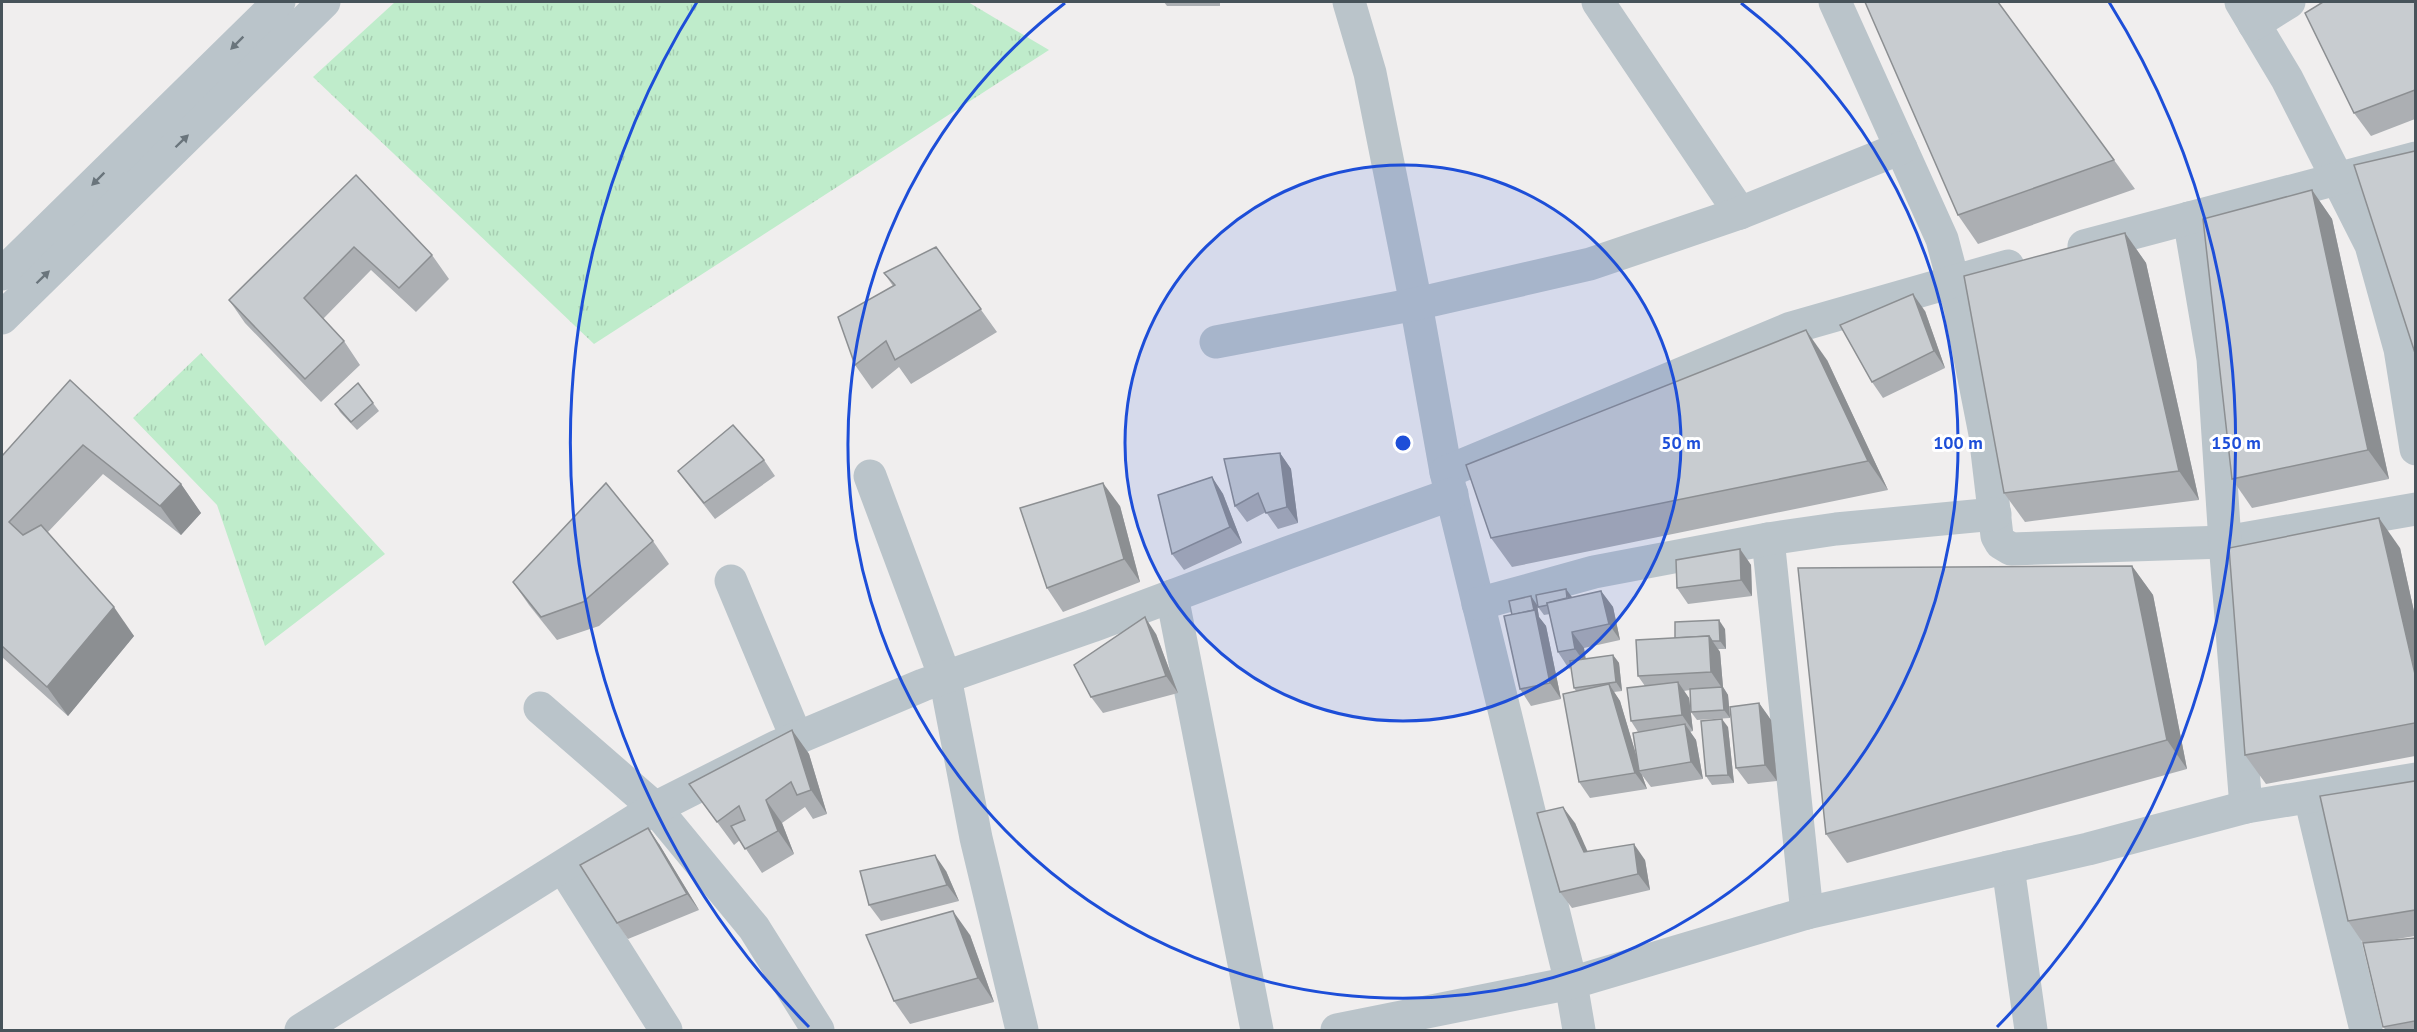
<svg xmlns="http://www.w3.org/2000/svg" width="2417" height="1032" viewBox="0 0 2417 1032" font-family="'PT Sans',sans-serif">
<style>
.grass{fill:url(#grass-tufts)}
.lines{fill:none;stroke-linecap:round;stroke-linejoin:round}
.minor{stroke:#bac4ca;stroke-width:33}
.wall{fill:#acafb3}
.shaded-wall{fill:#8c8f92}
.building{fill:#c8ccd0;stroke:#8c8f92;stroke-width:1.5}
.oneway{fill:#6a757c}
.ring{fill:none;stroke:#1d4ed8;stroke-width:3}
.centre{fill:#1d4ed8;stroke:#fff;stroke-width:3}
.ring-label{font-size:18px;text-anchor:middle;font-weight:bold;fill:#1d4ed8;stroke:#fff;stroke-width:6;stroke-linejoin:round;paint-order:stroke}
</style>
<defs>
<pattern id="grass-tufts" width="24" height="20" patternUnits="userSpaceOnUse" patternTransform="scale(1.5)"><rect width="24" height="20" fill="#bfeccb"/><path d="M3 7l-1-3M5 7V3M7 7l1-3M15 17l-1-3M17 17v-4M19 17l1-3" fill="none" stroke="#a6ccb1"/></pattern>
</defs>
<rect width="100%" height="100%" fill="#f0eeee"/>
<!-- grass -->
<g class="grass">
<path d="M395 2H968L1049 50 594 344 313 77Z"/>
<path d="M201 353 385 554 265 646 217 505 133 418Z"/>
</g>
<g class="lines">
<!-- minor -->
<g class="minor">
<path d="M1349 2 1370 73 1416 304 1446 472 1571 983 1579 1030"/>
<path d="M1598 2 1740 213"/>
<path d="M1835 2 1942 239 1960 307 1985 434 1997 536 2001 543 2011 549 2225 542 2416 509"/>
<path d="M2241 2 2287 79 2371 245 2400 349 2416 449"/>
<path d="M2254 24 2289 2"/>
<path d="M2189 218 2213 359 2225 542 2246 807"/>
<path d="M2084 246 2416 158"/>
<path d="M2 274 279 2"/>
<path d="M2 318 324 2"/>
<path d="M1216 342 1416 304 1590 264 1740 213 1901 148"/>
<path d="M1446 472 1791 328 2008 266"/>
<path d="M870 476 945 677 976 838 1022 1030"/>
<path d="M1768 539 1807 913"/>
<path d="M731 581 797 739"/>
<path d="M1172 596 1257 1030"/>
<path d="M1478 604 1594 572 1768 539 1836 529 1995 514"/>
<path d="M540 708 655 808 754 928 818 1030"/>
<path d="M2310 797 2366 1030"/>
<path d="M563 867 666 1030"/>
<path d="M2008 867 2031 1030"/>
<path d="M301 1030 655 808 776 747 923 685 1092 626 1287 553 1452 494"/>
<path d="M1337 1030 1571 983 1807 913 2088 849 2246 807 2416 779"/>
</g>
</g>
<!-- wall -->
<g class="wall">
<path d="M1164 2H1220V6H1167Z"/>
<path d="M2415 2V119L2371 136 2354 113Z"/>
<path d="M2114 160 2135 189 1978 244 1958 215Z"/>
<path d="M356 175 432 255 449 279 416 312 371 270 323 319 344 341 360 365 321 402 245 323 229 300Z"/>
<path d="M2312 190 2332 219 2389 479 2252 508 2232 479Z"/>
<path d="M2125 233 2146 263 2199 500 2025 522 2004 493Z"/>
<path d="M936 247 997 332 911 384 899 367 872 389 855 365 893 286 884 273Z"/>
<path d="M1925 311 1945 368 1883 398 1872 382Z"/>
<path d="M1827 360 1888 490 1512 567 1491 538Z"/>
<path d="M70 380 181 484 201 513 181 535 103 474 47 533 134 636 68 716 2 657V456Z"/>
<path d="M373 403 379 411 357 430 340 412 335 404Z"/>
<path d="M1280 453 1291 469 1298 523 1278 529 1266 512 1247 522 1235 506Z"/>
<path d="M764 460 775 476 715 519 690 487 678 471Z"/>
<path d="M1212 477 1223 494 1242 543 1184 570 1172 554Z"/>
<path d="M1120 506 1140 582 1063 612 1047 588Z"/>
<path d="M653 541 669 564 599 626 557 640 529 605 513 582Z"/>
<path d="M2400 548 2415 616V756L2266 784 2245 755Z"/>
<path d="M1740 549 1751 565 1752 596 1688 604 1677 588Z"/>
<path d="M2132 566 2153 595 2187 769 1847 863 1826 834Z"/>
<path d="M1601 591 1613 607 1620 640 1584 648 1585 659 1613 655 1619 663 1622 691 1614 692 1620 701 1637 758 1638 732 1631 721 1645 686 1638 676 1675 638 1725 629 1726 649H1718L1720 652 1723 687 1728 695 1730 718 1697 720 1691 712 1690 690 1684 691 1689 698 1693 731 1690 732 1696 740 1703 779 1651 787 1642 775 1647 789 1590 798 1579 782 1576 691 1574 688 1571 668 1569 669 1558 652 1550 614 1544 615 1538 607 1572 598Z"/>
<path d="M1531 596 1537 605 1539 617 1546 626 1561 699 1531 706 1520 689Z"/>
<path d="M1156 634 1178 693 1103 713 1091 697Z"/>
<path d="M1759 703 1771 720 1777 781 1748 784 1736 768Z"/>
<path d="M1728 727 1734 783 1712 785 1706 776Z"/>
<path d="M792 730 809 754 827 814 813 819 805 807 782 823 794 854 762 873 740 840 734 845 689 784Z"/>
<path d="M2415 781V936L2385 941 2415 938V1030H2386L2383 1027 2363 943 2348 921Z"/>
<path d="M1575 823 1587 852 1645 860 1650 890 1572 908 1560 892Z"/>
<path d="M659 844 699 910 628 939 617 923Z"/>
<path d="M946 871 959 901 881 921 869 905Z"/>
<path d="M970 935 994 1002 910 1024 894 1001Z"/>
</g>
<!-- shaded-wall -->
<g class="shaded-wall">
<path d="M2312 190 2332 219 2389 479 2368 450Z"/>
<path d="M2125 233 2146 263 2199 500 2179 471Z"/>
<path d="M1913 294 1925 311 1945 368 1934 351Z"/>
<path d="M1806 330 1827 360 1888 490 1868 461Z"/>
<path d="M1280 453 1291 469 1298 523 1287 507Z"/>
<path d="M1212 477 1223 494 1242 543 1230 527Z"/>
<path d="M1103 483 1120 506 1140 582 1124 559Z"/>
<path d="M181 484 201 513 181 535 160 506Z"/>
<path d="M2379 518 2400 548 2415 616V674Z"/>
<path d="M1740 549 1751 565 1752 596 1741 580Z"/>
<path d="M2132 566 2153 595 2187 769 2167 740Z"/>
<path d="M1566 589 1572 597 1568 601Z"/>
<path d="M1601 591 1613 607 1620 640 1609 624Z"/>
<path d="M1531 596 1537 605 1539 617 1546 626 1561 699 1550 683Z"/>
<path d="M114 607 134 636 68 716 47 687Z"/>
<path d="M1145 617 1156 634 1178 693 1166 676Z"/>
<path d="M1719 620 1725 629 1726 649 1720 641Z"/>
<path d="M1572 632 1584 648 1587 666 1575 649Z"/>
<path d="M1709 636 1720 652 1723 687 1728 695 1730 718 1724 710 1722 688 1711 672Z"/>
<path d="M1613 655 1619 663 1622 691 1616 682Z"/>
<path d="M1678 682 1689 698 1693 731 1682 715Z"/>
<path d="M1609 684 1620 701 1641 771H1639L1642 775 1647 789 1635 773Z"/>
<path d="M1759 703 1771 720 1777 781 1765 765Z"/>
<path d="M1722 719 1728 727 1734 783 1728 775Z"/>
<path d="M1685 724 1696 740 1703 779 1691 762Z"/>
<path d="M792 730 809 754 827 814 811 790Z"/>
<path d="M766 800 782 823 794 854 778 831Z"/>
<path d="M1563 807 1575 823 1595 868 1584 852Z"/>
<path d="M648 828 659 844 699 910 687 894Z"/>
<path d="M1634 844 1645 860 1650 890 1638 874Z"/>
<path d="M935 855 946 871 959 901 947 885Z"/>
<path d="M953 911 970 935 994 1002 978 978Z"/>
</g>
<!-- building -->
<g class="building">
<path d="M1865 2H1998L2114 160 1958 215Z"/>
<path d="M2323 2H2415V90L2354 113 2305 13Z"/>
<path d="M2415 151V353L2354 165Z"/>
<path d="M356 175 432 255 399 288 354 247 304 298 344 341 305 379 229 300Z"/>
<path d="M2312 190 2368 450 2232 479 2203 219Z"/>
<path d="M2125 233 2179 471 2004 493 1964 276Z"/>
<path d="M936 247 981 309 895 360 886 341 855 365 838 317 895 285 884 273Z"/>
<path d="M1913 294 1934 351 1872 382 1840 325Z"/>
<path d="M1806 330 1868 461 1491 538 1466 465Z"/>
<path d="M70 380 181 484 160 506 83 445 9 522 23 535 41 525 114 607 47 687 2 646V456Z"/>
<path d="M358 383 373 403 351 422 335 404Z"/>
<path d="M733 425 764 460 704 503 678 471Z"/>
<path d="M1280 453 1287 507 1266 513 1258 493 1235 506 1224 459Z"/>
<path d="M1212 477 1230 527 1172 554 1158 495Z"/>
<path d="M606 483 653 541 583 602 541 617 513 582Z"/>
<path d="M1103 483 1124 559 1047 588 1020 508Z"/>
<path d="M2379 518 2415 674V723L2245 755 2229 548Z"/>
<path d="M1740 549 1741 580 1677 588 1676 560Z"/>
<path d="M2132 566 2167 740 1826 834 1798 568Z"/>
<path d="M1566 589 1567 598 1547 603 1548 605 1538 607 1536 595Z"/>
<path d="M1601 591 1609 624 1572 632 1575 649 1558 652 1547 603Z"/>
<path d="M1531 596 1534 610 1512 615 1509 601Z"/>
<path d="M1535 610 1550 683 1520 689 1504 616Z"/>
<path d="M1145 617 1166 676 1091 697 1074 665Z"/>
<path d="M1719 620 1720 641H1712L1709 636 1675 638V622Z"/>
<path d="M1709 636 1711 672 1638 676 1636 640Z"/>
<path d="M1613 655 1616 682 1574 688 1570 661Z"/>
<path d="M1678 682 1682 715 1631 721 1627 688Z"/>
<path d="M1609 684 1635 773 1579 782 1563 694Z"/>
<path d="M1722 687 1724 710 1691 712 1690 689Z"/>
<path d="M1759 703 1765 765 1736 768 1730 707Z"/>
<path d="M1722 719 1728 775 1706 776 1701 721Z"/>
<path d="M1685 724 1691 762 1639 771 1633 733Z"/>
<path d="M792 730 811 790 797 795 791 782 766 800 778 831 745 849 731 826 745 820 739 806 717 822 689 784Z"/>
<path d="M2415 781V910L2348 921 2320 796Z"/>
<path d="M1563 807 1584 852 1634 844 1638 874 1560 892 1537 813Z"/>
<path d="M648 828 687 894 617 923 580 865Z"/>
<path d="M935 855 947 885 869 905 860 871Z"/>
<path d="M953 911 978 978 894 1001 866 935Z"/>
<path d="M2415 938V1021L2383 1027 2363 943Z"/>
</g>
<!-- one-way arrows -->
<defs><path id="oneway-solid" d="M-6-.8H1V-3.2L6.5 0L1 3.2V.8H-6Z" transform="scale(1.5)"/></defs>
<g class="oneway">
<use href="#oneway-solid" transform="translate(237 43) rotate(135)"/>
<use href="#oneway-solid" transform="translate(182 141) rotate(-44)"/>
<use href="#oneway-solid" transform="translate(98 179) rotate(135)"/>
<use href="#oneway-solid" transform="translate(43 277) rotate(-44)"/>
</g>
<!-- distance rings -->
<circle cx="1403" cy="443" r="278" fill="#1d4ed8" fill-opacity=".12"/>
<g class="ring">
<circle cx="1403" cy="443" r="278"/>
<path d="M1741 3A555 555 0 1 1 1065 3"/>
<path d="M809 1027A833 833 0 0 1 697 2M2109 2A833 833 0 0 1 1997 1027"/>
</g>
<circle cx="1403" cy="443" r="9" class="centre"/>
<g class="ring-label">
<text x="1681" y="449">50 m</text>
<text x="1958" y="449">100 m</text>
<text x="2236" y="449">150 m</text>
</g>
<!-- border -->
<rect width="2417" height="1032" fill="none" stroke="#47535a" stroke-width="6"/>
</svg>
